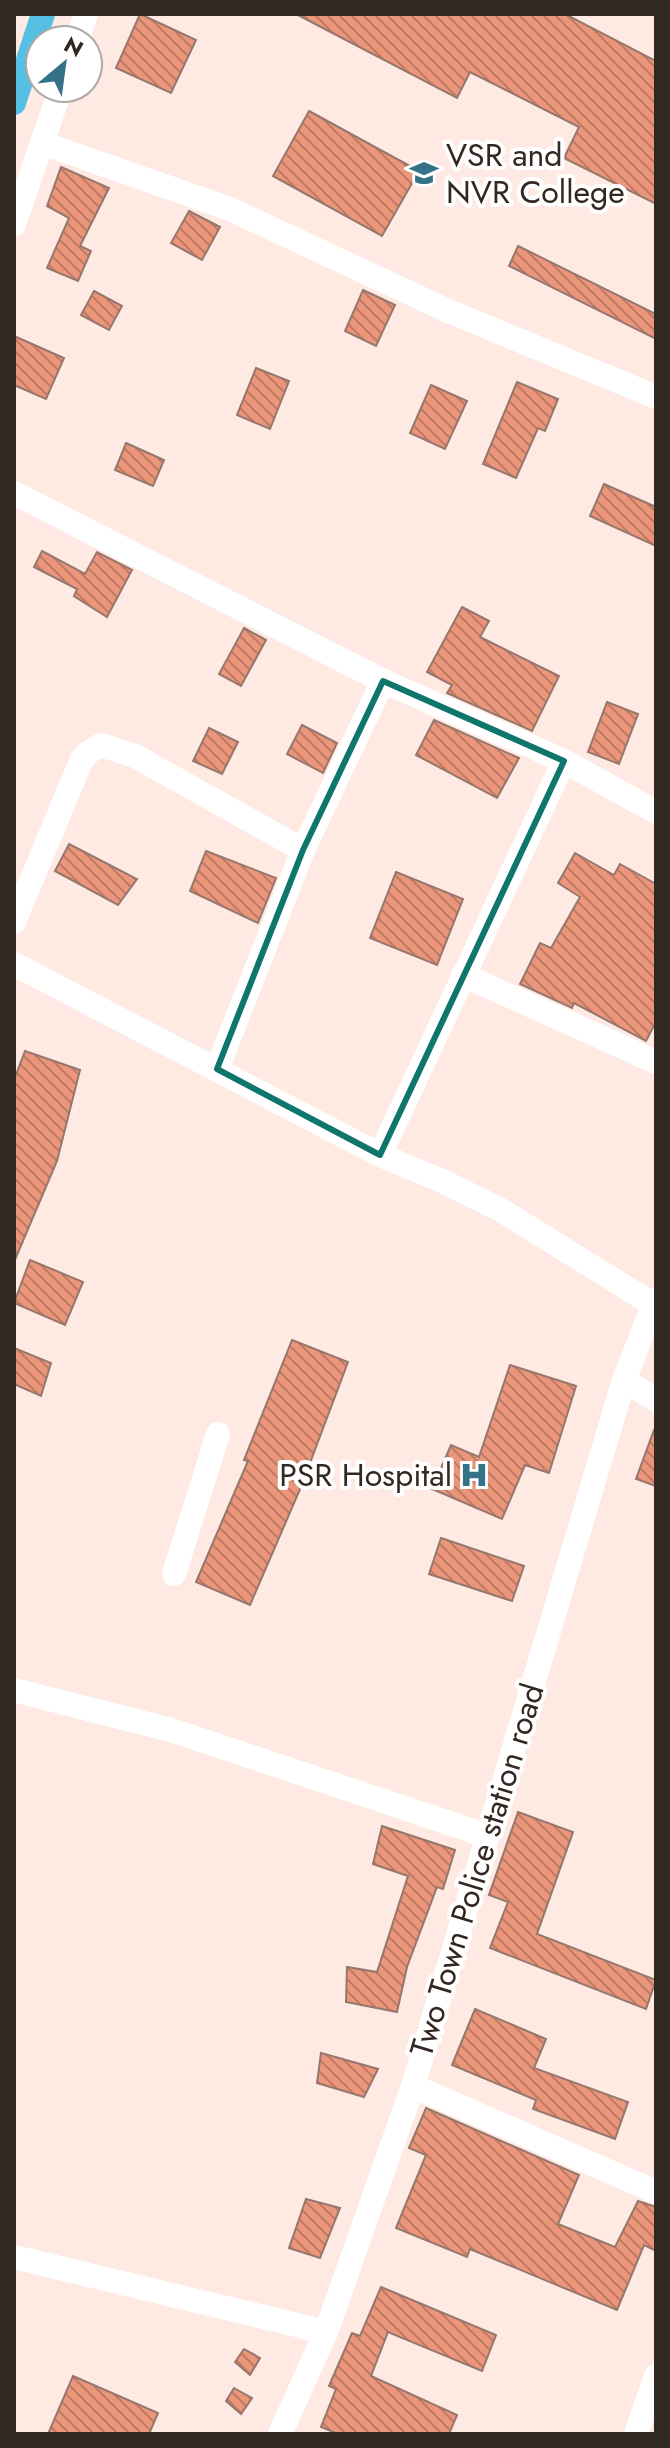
<svg xmlns="http://www.w3.org/2000/svg" width="670" height="2448" viewBox="0 0 670 2448" font-family="Jost,sans-serif">
<style>
.lines{fill:none;stroke-linecap:round;stroke-linejoin:round}
.canal{stroke:#55bfe4;stroke-width:24}
.building{fill:url(#building-back-hatch);stroke:#96776d;stroke-width:2}
.minor{stroke:#fff;stroke-width:24}
.marked{fill:none;stroke:#0f766e;stroke-width:6;stroke-linejoin:round}
.labels{text-anchor:middle;dominant-baseline:central;stroke-width:8;stroke-linejoin:round;paint-order:stroke}
.poi-label{font-size:32px;fill:#332722;stroke:#fff;text-anchor:start}
.street-label{font-size:32px;fill:#332722;stroke:#fff}
</style>
<defs>
<pattern id="building-back-hatch" width="6" height="6" patternUnits="userSpaceOnUse" patternTransform="scale(2)"><rect width="6" height="6" fill="#eb967a"/><path d="M-1 5l2 2M0 0l6 6M5-1l2 2" fill="none" stroke="#bf7a64"/></pattern>
</defs>
<rect width="100%" height="100%" fill="#ffeae3"/>
<g class="lines">
<!-- canal -->
<path class="canal" d="M14 103 43 14"/>
</g>
<!-- building -->
<g class="building">
<path d="M140 14 196 40 171 93 116 68Z"/>
<path d="M296 14H565L656 61V204L564 158 579 127 470 72 457 98Z"/>
<path d="M309 111 419 171 382 236 273 176Z"/>
<path d="M61 167 109 188 80 246 91 251 78 281 47 268 69 218 47 206Z"/>
<path d="M189 211 220 227 202 260 171 243Z"/>
<path d="M518 246 656 314V339L509 266Z"/>
<path d="M363 290 395 305 376 346 345 331Z"/>
<path d="M94 291 122 306 109 330 81 315Z"/>
<path d="M14 336 64 358 46 399 14 385Z"/>
<path d="M256 368 289 381 270 429 237 415Z"/>
<path d="M517 382 558 399 545 431 538 428 516 478 483 464Z"/>
<path d="M431 385 467 401 445 449 410 433Z"/>
<path d="M126 443 164 460 153 486 115 470Z"/>
<path d="M604 484 656 507V546L590 516Z"/>
<path d="M42 551 85 574 97 552 132 570 107 617 74 596 77 589 34 567Z"/>
<path d="M462 607 489 621 480 637 559 676 532 731 447 693 452 685 427 672Z"/>
<path d="M244 628 266 640 241 686 219 674Z"/>
<path d="M607 702 638 714 619 764 588 752Z"/>
<path d="M434 720 519 758 497 798 416 755Z"/>
<path d="M302 725 337 743 323 773 287 754Z"/>
<path d="M209 728 238 742 222 774 193 761Z"/>
<path d="M69 844 137 879 118 905 55 871Z"/>
<path d="M206 851 276 878 258 923 190 891Z"/>
<path d="M575 853 614 875 620 864 656 884V1022L646 1041 574 1003 572 1008 520 984 540 943 551 948 580 897 558 883Z"/>
<path d="M396 872 463 899 437 965 370 938Z"/>
<path d="M25 1051 80 1070 57 1161 14 1262V1080Z"/>
<path d="M30 1260 83 1282 65 1325 14 1303Z"/>
<path d="M292 1340 348 1362 301 1487 250 1605 196 1582 248 1461 244 1460Z"/>
<path d="M14 1348 51 1363 41 1396 14 1384Z"/>
<path d="M510 1365 576 1386 549 1473 525 1465 502 1519 432 1489 451 1445 479 1457Z"/>
<path d="M654 1430H656V1486L636 1479Z"/>
<path d="M441 1538 524 1566 512 1601 429 1574Z"/>
<path d="M518 1812 573 1832 537 1934 656 1980 646 2009 490 1948 508 1902 489 1895Z"/>
<path d="M382 1826 455 1850 443 1889 437 1887 407 1967 397 2012 346 2002 347 1967 377 1972 408 1876 373 1864Z"/>
<path d="M475 2009 546 2039 534 2068 628 2102 615 2139 533 2109 536 2100 452 2065Z"/>
<path d="M321 2053 378 2069 364 2097 317 2083Z"/>
<path d="M426 2108 579 2175 558 2224 615 2247 638 2201 656 2207V2251L644 2245 617 2310 470 2249 467 2257 396 2228 426 2155 409 2148Z"/>
<path d="M306 2199 340 2208 320 2258 289 2248Z"/>
<path d="M381 2287 496 2335 482 2371 388 2332 371 2376 457 2415 449 2434H338L321 2427 336 2389 329 2386 352 2333 360 2336Z"/>
<path d="M244 2349 260 2358 250 2375 235 2362Z"/>
<path d="M73 2376 158 2413 149 2434H48Z"/>
<path d="M234 2388 252 2398 241 2414 226 2401Z"/>
</g>
<g class="lines">
<!-- minor -->
<g class="minor">
<path d="M77 40 86 14"/>
<path d="M42 143 230 209 446 310 656 397"/>
<path d="M14 224 61 88"/>
<path d="M14 493 383 681 564 761 656 812"/>
<path d="M14 922 81 761 89 752 101 745 135 756 303 850"/>
<path d="M14 964 380 1155 442 1181 501 1210 654 1305"/>
<path d="M463 975 656 1062"/>
<path d="M217 1069 303 850 383 681"/>
<path d="M380 1155 564 761"/>
<path d="M624 1380 656 1400"/>
<path d="M174 1574 218 1434"/>
<path d="M14 1690 171 1730 488 1836"/>
<path d="M413 2086 656 2192"/>
<path d="M14 2257 326 2332"/>
<path d="M280 2434 326 2332 413 2086 624 1380 656 1299"/>
<path d="M636 2434 656 2376"/>
</g>
</g>
<!-- marked area -->
<path class="marked" d="M383 681 564 761 380 1155 217 1069 303 850Z"/>
<!-- icons -->
<defs>
<symbol id="university-bare" viewBox="-9 -9 18 18"><path d="M0-5L7-2L0 1L-7-2ZM-4 1L0 2.5L4 1V4Q0 6-4 4Z" fill="#347288" stroke="#fff" stroke-width="2.5" paint-order="stroke"/></symbol>
<symbol id="hospital-bare" viewBox="-9 -9 18 18"><path d="M-5-5h3v3.5h4V-5h3V5h-3V1.5h-4V5h-3Z" fill="#347288" stroke="#fff" stroke-width="2.5" paint-order="stroke"/></symbol>
</defs>
<g fill-rule="evenodd">
<use href="#university-bare" x="404" y="153" width="40" height="40"/>
<use href="#hospital-bare" x="454" y="1455" width="40" height="40"/>
</g>
<g class="labels">
<!-- poi labels -->
<g class="poi-label">
<text x="446" y="155">VSR and<tspan x="446" dy="37">NVR College</tspan></text>
<text x="452" y="1475" text-anchor="end">PSR Hospital</text>
</g>
<!-- street labels -->
<g class="street-label">
<text transform="translate(477 1870) rotate(-73)">Two Town Police station road</text>
</g>
</g>
<!-- border -->
<rect width="670" height="2448" fill="none" stroke="#332722" stroke-width="32"/>
<!-- north arrow -->
<g transform="translate(64 64) rotate(29)"><circle r="38" fill="#ffffff" stroke="#ada9a7" stroke-width="2"/>
<path d="M0-6L14 30L0 20L-14 30Z" fill="#347288"/>
<text y="-12" font-size="22" font-weight="bold" text-anchor="middle" fill="#332722">N</text>
</g>
</svg>
